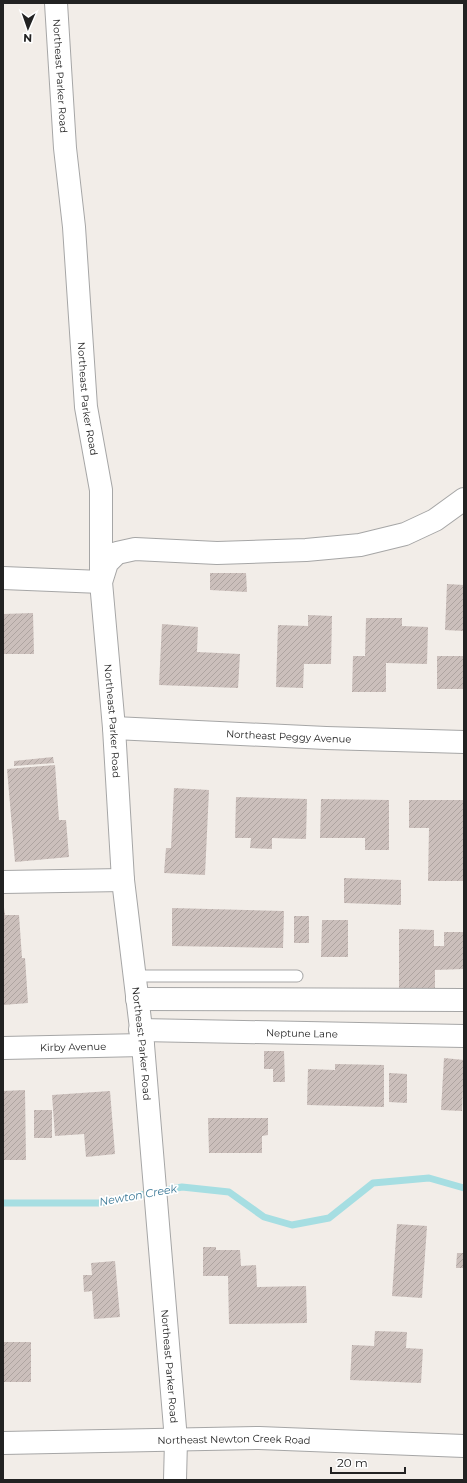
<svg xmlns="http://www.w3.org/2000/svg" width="467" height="1483" viewBox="0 0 467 1483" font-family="Montserrat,sans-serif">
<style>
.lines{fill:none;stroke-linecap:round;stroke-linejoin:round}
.stream{stroke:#a6dee2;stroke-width:7}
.building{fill:url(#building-hatch)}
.service-casing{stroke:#a6a6a6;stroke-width:13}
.minor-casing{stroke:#a6a6a6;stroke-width:24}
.tertiary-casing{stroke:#a6a6a6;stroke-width:24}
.service{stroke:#fff;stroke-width:11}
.minor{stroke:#fff;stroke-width:22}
.tertiary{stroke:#fff;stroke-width:22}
.labels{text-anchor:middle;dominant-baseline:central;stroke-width:3.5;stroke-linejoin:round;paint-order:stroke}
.street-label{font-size:10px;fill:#222;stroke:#fff}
.water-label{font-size:11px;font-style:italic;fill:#3c7997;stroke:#fff}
</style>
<defs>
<pattern id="building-hatch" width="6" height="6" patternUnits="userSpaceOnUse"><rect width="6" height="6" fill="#cbbfbb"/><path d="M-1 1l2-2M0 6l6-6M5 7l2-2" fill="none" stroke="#aea4a0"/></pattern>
</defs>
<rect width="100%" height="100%" fill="#f2ede8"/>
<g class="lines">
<!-- stream -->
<path class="stream" d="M3 1203H100L182 1187 229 1192 264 1217 292 1225 329 1218 373 1183 429 1178 464 1188"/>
</g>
<!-- building -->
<g class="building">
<path d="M210 573H246L247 592 210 590Z"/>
<path d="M447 584 464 585V631L445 630Z"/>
<path d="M33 613 34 654H3V614Z"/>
<path d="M308 615 332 616 331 664H304L303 688 276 687 278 625 308 626Z"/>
<path d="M366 618H402V626L428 627 427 664 386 663V692H352L353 656H365Z"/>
<path d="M162 624 198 627 197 652 240 654 238 688 159 685Z"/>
<rect x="437" y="656" width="27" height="33"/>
<path d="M53 757 54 763 14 766V761Z"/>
<path d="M55 765 59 820H66L69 857 15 862 7 769Z"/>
<path d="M174 788 209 790 205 875 164 873 166 848H171Z"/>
<path d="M236 797 307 799 306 839 272 838V849L250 848 251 838H235Z"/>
<path d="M321 799 389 800V850H365V838H320Z"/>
<path d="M409 800H464V881H428L429 828H409Z"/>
<path d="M344 878 401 880V905L344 903Z"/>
<path d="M3 900 5 915H19L22 958H25L28 1003 3 1005Z"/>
<path d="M172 908 284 911 283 948 172 946Z"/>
<rect x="294" y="916" width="15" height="27"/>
<path d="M322 920H348V957H321Z"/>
<path d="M399 929 434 930V946H444V932H464V969L435 970V996H399Z"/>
<path d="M264 1051H284L285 1082H273V1069H264Z"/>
<path d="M444 1058 464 1060 462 1111 441 1110Z"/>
<path d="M335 1064 384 1065V1107L307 1105 308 1069 335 1070Z"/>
<path d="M389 1073 407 1074V1103L389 1102Z"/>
<path d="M25 1090 26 1160H3V1091Z"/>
<path d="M110 1091 115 1154 86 1157 84 1134 55 1136 52 1095Z"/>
<rect x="34" y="1110" width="18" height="28"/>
<path d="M208 1118H268V1135L262 1136V1153H209Z"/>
<path d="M397 1224 427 1226 422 1298 392 1296Z"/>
<path d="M203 1247H216V1250H240L241 1266 256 1265 257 1287 306 1286 307 1323 229 1324 228 1276H203Z"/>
<path d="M457 1253H464V1268H456Z"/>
<path d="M115 1261 120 1317 94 1319 92 1291 84 1292 83 1275H92L91 1263Z"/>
<path d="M375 1331 407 1332 406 1348 423 1349 421 1383 350 1380 352 1345 374 1346Z"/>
<rect x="3" y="1342" width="28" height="40"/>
</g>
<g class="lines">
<defs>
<path id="service" d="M134 976H297"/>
<g id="minor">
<path id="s1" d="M56 3 65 148 74 227 86 407 101 490V582L114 728 123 880 143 1045 176 1440 175 1480"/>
<path d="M3 578 101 582"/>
<path d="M102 579 107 563 117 553 135 549 217 553 306 550 360 545 405 534 435 520 464 499"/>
<path id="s2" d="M114 728 326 738 464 742"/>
<path d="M3 882 123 880"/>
<path d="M137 999 464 1000"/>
<path id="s3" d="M140 1030 464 1036"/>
<path id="s4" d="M3 1048 143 1045"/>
</g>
<g id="tertiary">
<path id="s5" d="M3 1443 259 1438 464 1446"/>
</g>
</defs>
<!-- service casing -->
<use href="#service" class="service-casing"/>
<!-- minor casing -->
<use href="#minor" class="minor-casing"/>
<!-- tertiary casing -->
<use href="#tertiary" class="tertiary-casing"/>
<!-- service -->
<use href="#service" class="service"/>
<!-- minor -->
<use href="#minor" class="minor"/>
<!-- tertiary -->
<use href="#tertiary" class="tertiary"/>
</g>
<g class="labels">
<!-- street labels -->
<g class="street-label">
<text stroke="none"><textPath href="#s1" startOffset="73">Northeast Parker Road</textPath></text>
<text stroke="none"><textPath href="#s1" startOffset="397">Northeast Parker Road</textPath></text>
<text stroke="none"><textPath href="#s1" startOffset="721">Northeast Parker Road</textPath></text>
<text stroke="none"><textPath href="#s2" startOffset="175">Northeast Peggy Avenue</textPath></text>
<text stroke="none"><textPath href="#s3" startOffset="162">Neptune Lane</textPath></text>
<text stroke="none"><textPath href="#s1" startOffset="1045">Northeast Parker Road</textPath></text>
<text stroke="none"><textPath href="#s4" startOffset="70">Kirby Avenue</textPath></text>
<text stroke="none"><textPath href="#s1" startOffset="1369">Northeast Parker Road</textPath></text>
<text stroke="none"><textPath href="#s5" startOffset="231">Northeast Newton Creek Road</textPath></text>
</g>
<!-- water labels -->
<g class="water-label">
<text transform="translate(138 1195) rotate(-10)">Newton Creek</text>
</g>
</g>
<!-- border -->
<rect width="467" height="1483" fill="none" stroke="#222222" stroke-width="8"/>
<!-- north arrow -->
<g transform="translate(28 28) rotate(182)" stroke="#ffffff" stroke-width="3" paint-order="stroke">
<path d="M0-3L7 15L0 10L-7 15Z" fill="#222222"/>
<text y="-6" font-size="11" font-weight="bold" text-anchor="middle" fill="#222222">N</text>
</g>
<!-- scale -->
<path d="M331 1467v6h74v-6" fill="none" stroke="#222222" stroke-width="2"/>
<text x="337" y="1467" font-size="12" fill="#222222" stroke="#ffffff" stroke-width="3" paint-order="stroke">20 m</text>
</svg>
